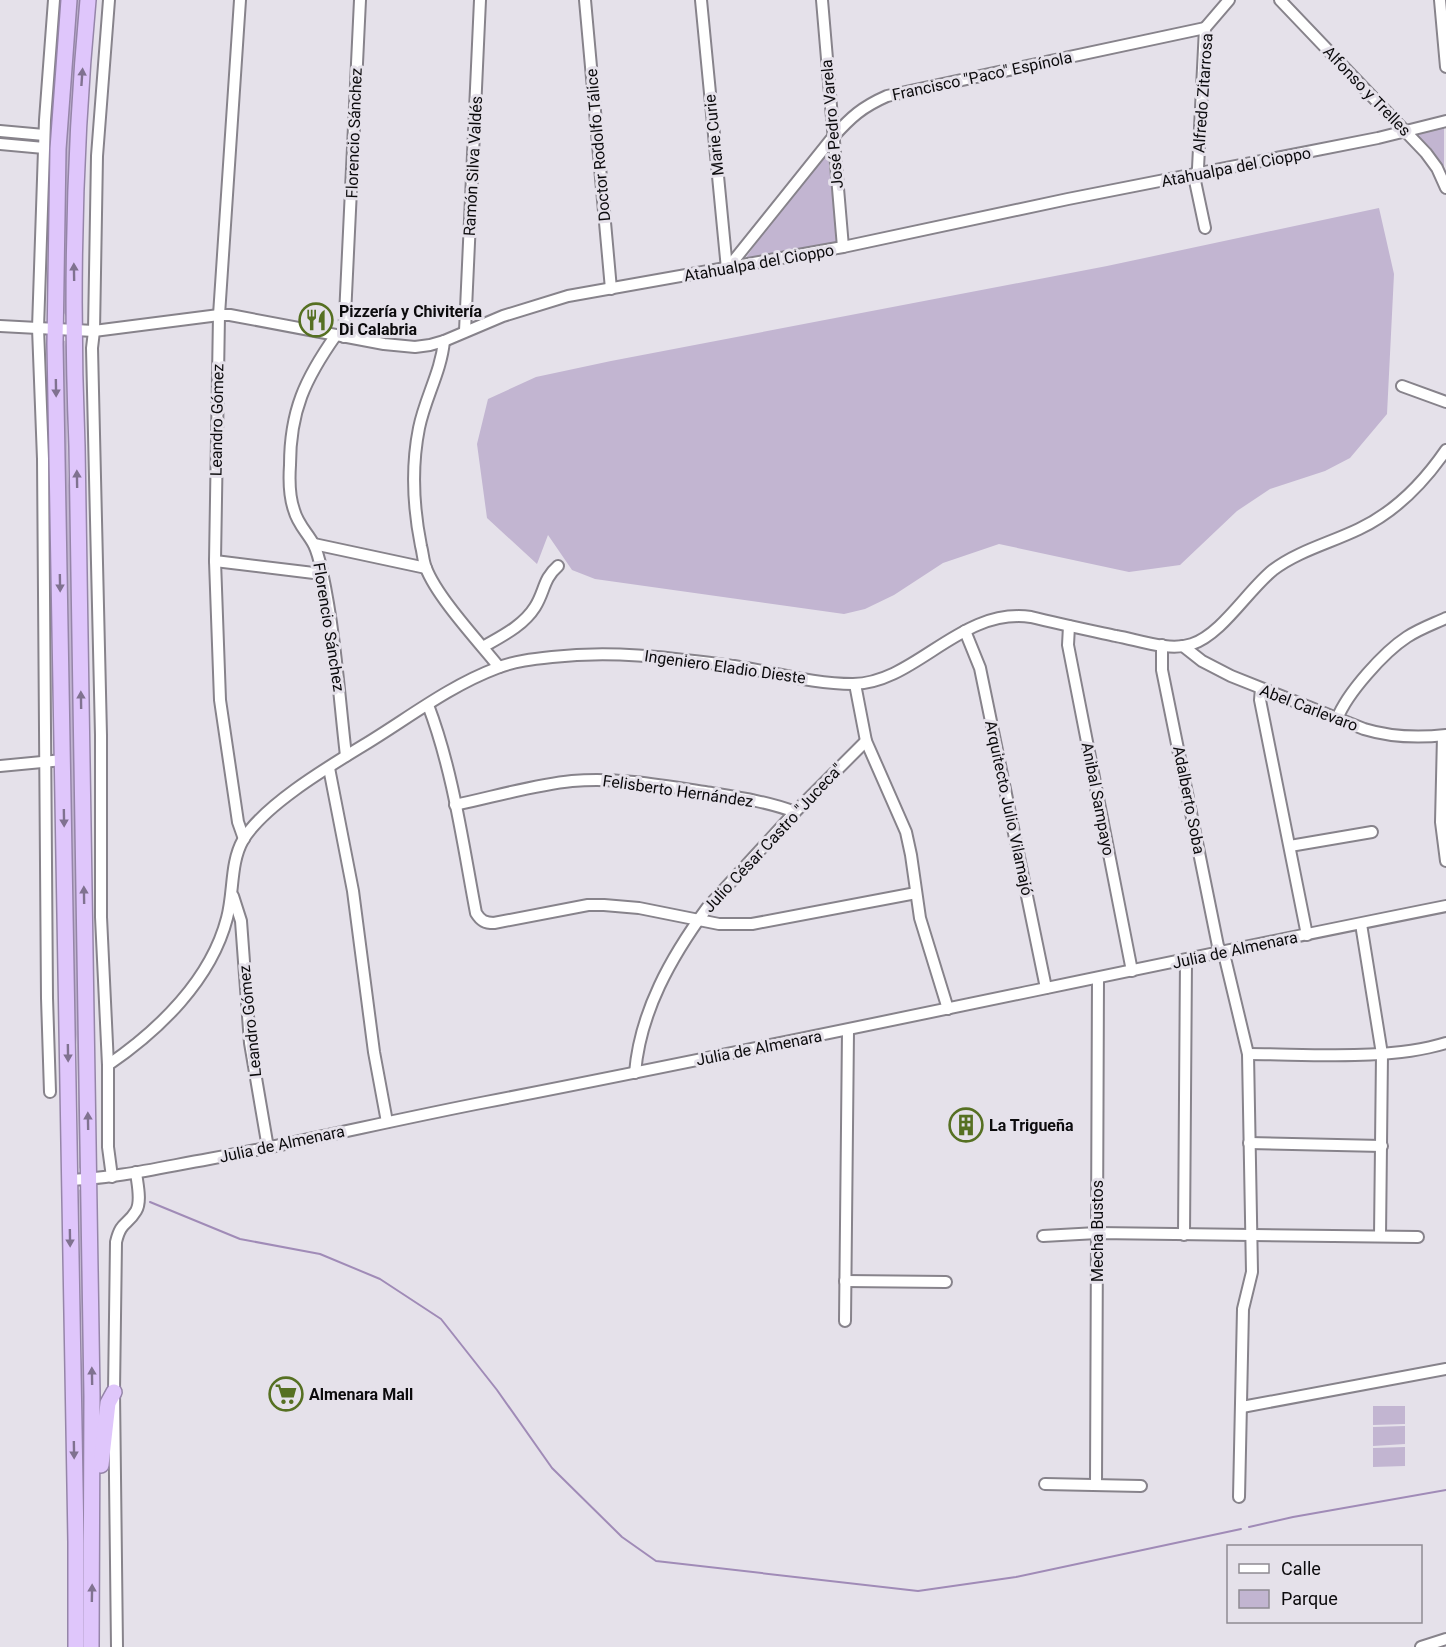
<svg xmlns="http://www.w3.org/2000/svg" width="1446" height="1647" viewBox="0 0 1446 1647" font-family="Roboto,sans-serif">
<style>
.green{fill:#c2b5d1}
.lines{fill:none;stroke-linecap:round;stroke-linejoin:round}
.stream{stroke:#a08bb7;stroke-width:2}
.minor-casing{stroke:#87838b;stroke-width:14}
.highway-casing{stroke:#9585a8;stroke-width:18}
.minor{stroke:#fff;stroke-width:10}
.highway{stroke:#dfc6fb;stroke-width:15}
.oneway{fill:#807290}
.labels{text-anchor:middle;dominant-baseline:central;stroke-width:6;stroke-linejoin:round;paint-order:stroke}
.street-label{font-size:16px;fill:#0c0b0d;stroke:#e5e1ea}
.poi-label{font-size:16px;font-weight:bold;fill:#0c0b0d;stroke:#e5e1ea;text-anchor:start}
</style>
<rect width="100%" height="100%" fill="#e5e1ea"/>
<!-- green -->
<g class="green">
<path d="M74 0H84L67 318 64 313 63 130Z"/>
<path d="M1444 127V167L1417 135Z"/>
<path d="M828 155 837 242 743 262 770 223 821 159Z"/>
<path d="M1379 208 1394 274 1387 414 1350 458 1325 471 1270 489 1237 511 1180 565 1129 572 999 544 943 563 894 595 865 609 844 614 595 579 572 570 548 535 537 564 487 518 477 444 488 399 536 377 611 361 1107 266Z"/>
<path d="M62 340 65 341 66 346 68 475 73 528 82 1170 79 1168 77 1045 71 981Z"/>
<path d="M82 1188 87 1524 83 1580 78 1416 82 1357 79 1190Z"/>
<path d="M1373 1406H1405V1424L1373 1425Z"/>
<path d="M1405 1426V1444L1373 1446V1427Z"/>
<path d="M1405 1447V1466L1373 1467V1448Z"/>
</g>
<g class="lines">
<!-- stream -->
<g class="stream">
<path d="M150 1202 240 1239 320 1254 380 1279 441 1319 497 1390 552 1468 622 1537 656 1561 918 1591 1016 1577 1241 1529"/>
<path d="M1249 1527 1293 1517 1446 1490"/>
</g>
<defs>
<g id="minor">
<path d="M109 0 97 156 94 331 92 348 101 735V917L108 1065V1147L112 1177"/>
<path d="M240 0 219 315 215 561 220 700 238 822 244 839"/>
<path d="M585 0 611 289"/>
<path d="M701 0 727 269"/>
<path d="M822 0 843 247"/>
<path d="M1280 0 1426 153 1437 168 1446 188"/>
<path d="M1440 0 1446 67"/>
<path d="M0 131 44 135"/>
<path d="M0 144 44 148"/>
<path d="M1205 228 1195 181 1198 168 1205 28 1229 0"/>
<path d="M727 269 833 137C851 117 862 107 887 96L1205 28"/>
<path d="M0 326 94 331 219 315H230L384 344 415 347 430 345 444 341 503 316 568 296 843 247 1068 199 1378 138 1446 121"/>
<path d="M465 331 480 0"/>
<path d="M336 335C305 379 290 411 290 465 289 480 289 496 294 510 298 525 308 533 314 545 318 553 320 563 322 572 335 632 339 695 346 756"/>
<path d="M344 337 360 0"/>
<path d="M444 341C441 372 425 398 419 428 411 468 413 506 421 546 423 553 423 561 426 568 437 597 478 641 499 667"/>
<path d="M1402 386 1446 402"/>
<path d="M314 544 426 568"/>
<path d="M215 561 322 574"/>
<path d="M1069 626 1068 645 1132 971"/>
<path d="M965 631 980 668 1046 988"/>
<path d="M1162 645V670L1218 946 1225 958 1248 1054 1252 1272 1243 1309 1239 1497"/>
<path d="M1183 646 1202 661 1231 676 1364 729C1390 737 1419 738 1446 735"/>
<path d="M483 647C502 636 523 626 535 607 545 591 543 579 558 566"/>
<path d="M855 684 866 741 906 832 911 855 920 918 948 1009"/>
<path d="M1261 689 1260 700 1307 935"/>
<path d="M428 705C453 770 463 845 476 913 481 921 485 923 494 923L588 905H604L639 908 719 924H752L916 893"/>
<path d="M1337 719C1347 693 1384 652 1407 637 1419 629 1433 624 1446 618"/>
<path d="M1443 736 1441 822 1446 861"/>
<path d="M0 766 63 760"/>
<path d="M329 768 353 891 374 1052 387 1122"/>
<path d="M455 805C493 797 533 785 572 781 617 777 661 785 705 792 735 797 766 801 795 812"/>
<path d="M1290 846 1372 832"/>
<path d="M233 896 241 921 250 1043 268 1148"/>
<path d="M1361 924 1382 1054 1380 1236"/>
<path d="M1248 1054C1310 1054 1387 1061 1446 1043"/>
<path d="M108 1065C159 1030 211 980 227 918 234 892 230 863 243 840 264 805 328 767 364 745 407 719 449 686 497 668 515 661 533 659 552 657 616 650 671 658 734 666 773 672 813 684 853 684 916 683 960 607 1031 617 1059 624 1088 630 1116 636 1139 640 1169 652 1192 644 1222 634 1248 590 1273 570 1298 551 1330 543 1359 529 1395 512 1424 482 1446 450"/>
<path d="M635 1073C640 1012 671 957 707 908L795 812 866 741"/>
<path d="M50 1092 47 998 43 459 38 328 45 120 54 0"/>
<path d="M1249 1143 1382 1146"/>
<path d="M70 1180C117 1178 163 1167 209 1159 302 1142 393 1120 486 1102 806 1040 1126 970 1446 906"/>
<path d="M1184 1235 1186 960"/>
<path d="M1043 1236 1097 1233 1418 1237"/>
<path d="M845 1281 946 1282"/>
<path d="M845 1321 848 1031"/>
<path d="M1242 1407 1446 1369"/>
<path d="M1045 1484 1141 1486"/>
<path d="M1096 1484 1098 978"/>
<path d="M117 1647 114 1392 116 1242C121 1221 127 1226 136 1211 142 1201 137 1183 136 1172"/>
<path d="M1421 1647 1446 1639"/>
</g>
<g id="highway">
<path d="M69 0 58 149 55 344 76 1542V1647"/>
<path d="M88 0C74 148 71 297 77 446L92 1396 91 1647"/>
<path d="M101 1465 108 1403 114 1392"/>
</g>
</defs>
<!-- minor casing -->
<use href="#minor" class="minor-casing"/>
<!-- highway casing -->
<use href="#highway" class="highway-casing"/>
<!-- minor -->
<use href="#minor" class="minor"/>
<!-- highway -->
<use href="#highway" class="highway"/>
</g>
<!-- one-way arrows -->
<defs><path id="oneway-solid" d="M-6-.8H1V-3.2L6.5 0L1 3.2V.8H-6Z" transform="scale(1.5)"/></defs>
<g class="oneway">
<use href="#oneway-solid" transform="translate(82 77) rotate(-86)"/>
<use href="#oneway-solid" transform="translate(74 272) rotate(-91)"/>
<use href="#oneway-solid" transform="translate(56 388) rotate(89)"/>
<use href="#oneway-solid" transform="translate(77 479) rotate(-91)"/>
<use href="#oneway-solid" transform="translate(60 583) rotate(89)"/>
<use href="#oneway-solid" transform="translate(81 700) rotate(-91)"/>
<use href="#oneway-solid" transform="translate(64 818) rotate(89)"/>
<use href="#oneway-solid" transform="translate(84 895) rotate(-91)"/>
<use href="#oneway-solid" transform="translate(68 1053) rotate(89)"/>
<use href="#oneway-solid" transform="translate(88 1121) rotate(-91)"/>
<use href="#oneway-solid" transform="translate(70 1238) rotate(89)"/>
<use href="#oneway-solid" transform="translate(92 1376) rotate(-91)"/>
<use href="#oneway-solid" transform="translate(74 1450) rotate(89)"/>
<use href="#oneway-solid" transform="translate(92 1593) rotate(-89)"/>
</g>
<!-- icons -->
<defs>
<symbol id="restaurant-ring" viewBox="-11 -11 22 22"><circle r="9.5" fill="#e5e1ea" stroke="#567022" stroke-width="1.5"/><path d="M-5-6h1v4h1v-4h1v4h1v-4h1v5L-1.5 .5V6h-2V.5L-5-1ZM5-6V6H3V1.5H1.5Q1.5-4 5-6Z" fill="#567022"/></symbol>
<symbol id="building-ring" viewBox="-11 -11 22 22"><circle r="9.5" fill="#e5e1ea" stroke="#567022" stroke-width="1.5"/><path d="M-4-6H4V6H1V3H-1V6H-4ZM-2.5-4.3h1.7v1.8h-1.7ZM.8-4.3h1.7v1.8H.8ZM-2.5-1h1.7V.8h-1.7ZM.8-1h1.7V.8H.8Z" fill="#567022"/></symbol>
<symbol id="supermarket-ring" viewBox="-11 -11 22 22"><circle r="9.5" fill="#e5e1ea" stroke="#567022" stroke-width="1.5"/><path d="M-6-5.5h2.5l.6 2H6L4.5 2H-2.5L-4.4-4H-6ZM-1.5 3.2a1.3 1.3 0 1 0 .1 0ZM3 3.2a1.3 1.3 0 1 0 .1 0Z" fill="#567022"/></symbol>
</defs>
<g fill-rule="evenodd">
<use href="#restaurant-ring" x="297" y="301" width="38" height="38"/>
<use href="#building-ring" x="947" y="1106" width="38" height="38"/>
<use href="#supermarket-ring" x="267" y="1375" width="38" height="38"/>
</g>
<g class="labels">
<!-- street labels -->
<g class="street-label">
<text transform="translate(982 76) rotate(-12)">Francisco "Paco" Espínola</text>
<text transform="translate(1367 91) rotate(46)">Alfonso y Trelles</text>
<text transform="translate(1203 93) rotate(-86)">Alfredo Zitarrosa</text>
<text transform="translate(832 124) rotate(-95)">José Pedro Varela</text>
<text transform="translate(354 133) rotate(-88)">Florencio Sánchez</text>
<text transform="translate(714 135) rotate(-96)">Marie Curie</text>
<text transform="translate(598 145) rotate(-95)">Doctor Rodolfo Tálice</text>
<text transform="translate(473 166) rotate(-87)">Ramón Silva Valdés</text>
<text transform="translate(1236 167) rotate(-11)">Atahualpa del Cioppo</text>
<text transform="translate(759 263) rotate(-10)">Atahualpa del Cioppo</text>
<text transform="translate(217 420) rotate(-89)">Leandro Gómez</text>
<text transform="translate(329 627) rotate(81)">Florencio Sánchez</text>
<text transform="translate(725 667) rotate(8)">Ingeniero Eladio Dieste</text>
<text transform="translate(1309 708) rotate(21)">Abel Carlevaro</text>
<text transform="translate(678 791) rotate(8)">Felisberto Hernández</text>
<text transform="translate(1098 799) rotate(79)">Anibal Sampayo</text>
<text transform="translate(1189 800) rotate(79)">Adalberto Soba</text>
<text transform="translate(1009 808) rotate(78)">Arquitecto Julio Vilamajó</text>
<text transform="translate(773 838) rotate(-47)">Julio César Castro "Juceca"</text>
<text transform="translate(1235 950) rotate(-12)">Julia de Almenara</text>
<text transform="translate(250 1021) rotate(-96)">Leandro Gómez</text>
<text transform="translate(759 1048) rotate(-11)">Julia de Almenara</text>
<text transform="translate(282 1144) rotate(-12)">Julia de Almenara</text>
<text transform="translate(1097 1231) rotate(-90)">Mecha Bustos</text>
</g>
<!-- poi labels -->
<g class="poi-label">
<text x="339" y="311">Pizzería y Chivitería<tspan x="339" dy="18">Di Calabria</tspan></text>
<text x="989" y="1125">La Trigueña</text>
<text x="309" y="1394">Almenara Mall</text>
</g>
</g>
<!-- legend -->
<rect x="1227" y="1545" width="195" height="78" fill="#e5e1ea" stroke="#8e8b92" stroke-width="1.5"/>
<rect x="1239" y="1564" width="30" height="9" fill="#ffffff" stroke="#8e8b92" stroke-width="1.5"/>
<text x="1281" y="1575" font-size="18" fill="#0c0b0d">Calle</text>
<rect x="1239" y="1590" width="30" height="18" fill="#c2b5d1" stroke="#8e8b92" stroke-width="1.5"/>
<text x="1281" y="1605" font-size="18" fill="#0c0b0d">Parque</text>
</svg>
